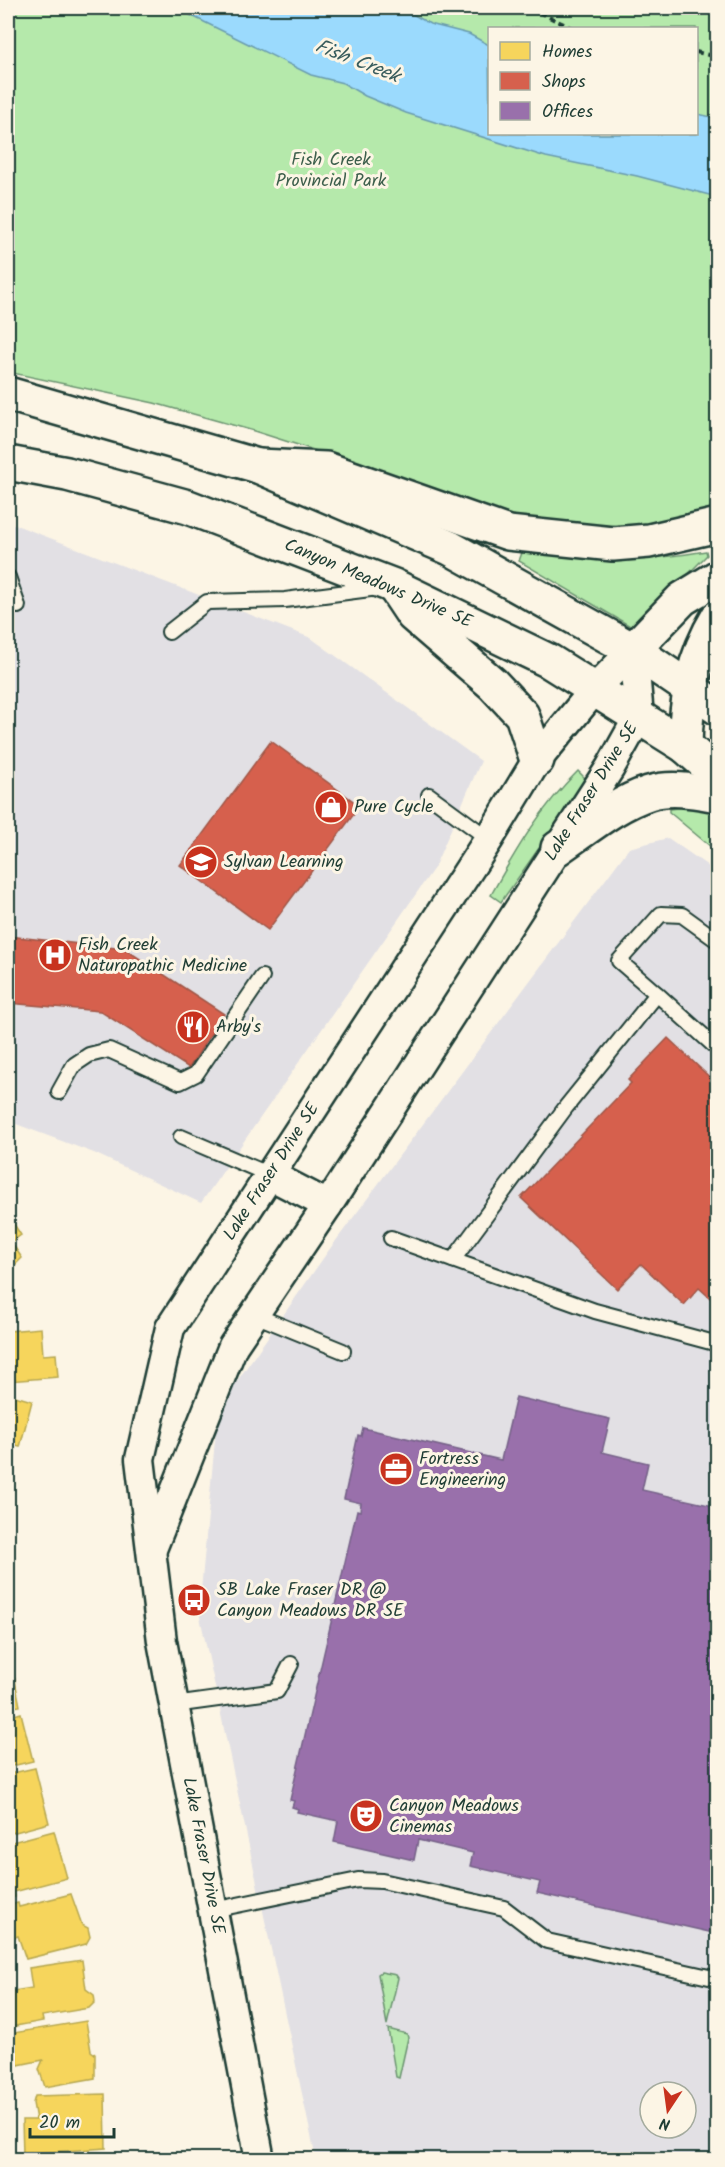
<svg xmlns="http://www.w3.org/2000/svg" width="725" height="2167" viewBox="0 0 725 2167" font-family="Kalam,sans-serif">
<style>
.built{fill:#e2e0e4;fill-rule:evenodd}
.green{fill:#b5e9ab;stroke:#6a9370;stroke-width:1.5;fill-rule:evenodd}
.water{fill:#9bdafd;stroke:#699bad;stroke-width:1.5}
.homes{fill:#f6d55c;stroke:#b6a750;stroke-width:1.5}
.shops{fill:#d6604d;stroke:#9f5646;stroke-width:1.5}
.offices{fill:#9970ab;stroke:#746187;stroke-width:1.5}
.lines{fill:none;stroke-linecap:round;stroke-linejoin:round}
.service-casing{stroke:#1f3d34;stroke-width:18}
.minor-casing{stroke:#1f3d34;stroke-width:33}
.secondary-casing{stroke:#1f3d34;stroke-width:38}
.motorway-casing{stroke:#1f3d34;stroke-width:38}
.path{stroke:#1f3d34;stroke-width:4;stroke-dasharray:6 4.5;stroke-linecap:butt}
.service{stroke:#fcf5e5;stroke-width:14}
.minor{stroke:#fcf5e5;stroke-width:28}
.secondary{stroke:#fcf5e5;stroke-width:33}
.motorway{stroke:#fcf5e5;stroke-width:33}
.labels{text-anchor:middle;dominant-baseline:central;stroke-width:6;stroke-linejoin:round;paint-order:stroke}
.park-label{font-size:18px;fill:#3d5f4c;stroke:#fcf5e5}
.street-label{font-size:18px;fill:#1f3d34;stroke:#fcf5e5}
.poi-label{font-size:18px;fill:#1f3d34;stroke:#fcf5e5;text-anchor:start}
.water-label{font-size:20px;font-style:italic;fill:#385c5c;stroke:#fcf5e5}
</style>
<rect width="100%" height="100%" fill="#fcf5e5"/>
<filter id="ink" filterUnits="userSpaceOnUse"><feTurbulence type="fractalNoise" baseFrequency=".0167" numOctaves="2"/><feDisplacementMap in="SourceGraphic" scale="12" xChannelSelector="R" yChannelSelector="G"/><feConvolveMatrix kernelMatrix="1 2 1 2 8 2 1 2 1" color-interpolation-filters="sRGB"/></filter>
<g filter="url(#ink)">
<!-- built -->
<g class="built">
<path d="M8 522 311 638 481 761 434 868 201 1203 94 1153 8 1121Z"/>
<path d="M668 838 718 873 717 2159H316L199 1612 218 1408 329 1250 629 848ZM650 2092H686V2128H650Z"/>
</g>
<!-- green -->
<g class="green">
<path d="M8 8H717V507L668 522 604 531 500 516 339 458 254 431 154 403 8 372ZM490 28H696V134H490Z"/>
<path d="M523 550C584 563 644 562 706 551L707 555 637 626H630L519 561Z"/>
<path d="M578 771 587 780 501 902 491 895C516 850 541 807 578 771Z"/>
<path d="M685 807 717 811V852L669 812V809Z"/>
<path d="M381 1972 396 1975 398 1978 387 2025 378 1974Z"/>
<path d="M388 2029 407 2034 408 2038 399 2078 396 2077Z"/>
</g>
<!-- water -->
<path class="water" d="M176 8H402L430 24 469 34 489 45 490 134H696L697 114 717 118V197L637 176 546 157 406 113 365 96 343 83 311 75Z"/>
<!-- homes -->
<g class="homes">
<path d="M8 1215 21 1235 11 1242 22 1258 8 1272Z"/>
<path d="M41 1328 43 1355 56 1354 58 1377 8 1381V1331Z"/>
<path d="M8 1394 32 1401 20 1447 8 1444Z"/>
<path d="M8 1464 15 1466 8 1495Z"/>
<path d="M9 1650 20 1706 8 1708V1651Z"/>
<path d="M21 1713 33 1761 8 1767V1717Z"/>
<path d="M35 1768 49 1823 8 1834V1774Z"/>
<path d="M54 1831 67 1878 14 1892 15 1897 8 1899V1843Z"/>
<path d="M71 1894 82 1925 88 1928 90 1937 86 1944 26 1959 18 1936 8 1939V1905L18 1903 19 1907Z"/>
<path d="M82 1960 86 1989 94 1995 95 2002 89 2008 42 2016 43 2021 10 2027 8 1992 32 1988 29 1968Z"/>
<path d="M86 2021 91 2051 95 2054V2078L45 2087 39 2069 43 2060 18 2065 13 2033Z"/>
<path d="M105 2094 106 2148 23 2154 22 2120H36L33 2103 35 2096Z"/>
</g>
<!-- shops -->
<g class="shops">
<path d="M271 741 360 806 268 930 180 865Z"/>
<path d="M8 936 125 949 224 1014 189 1068 100 1011 8 1003Z"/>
<path d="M668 1038 718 1085V1305L699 1288 684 1305 641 1264 617 1289 521 1198 631 1083 628 1080Z"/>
</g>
<!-- offices -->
<path class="offices" d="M516 1397 610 1419 602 1452 648 1463 642 1490 718 1507V1934L537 1893 540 1882 470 1866 473 1853 418 1840 414 1860 334 1842 338 1821 297 1812 298 1809 292 1807 294 1801 290 1800 357 1510 360 1511 361 1503 344 1499 358 1435 361 1436 363 1428 501 1460Z"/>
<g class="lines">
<defs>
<g id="service">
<path d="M8 577 18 606"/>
<path d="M169 632 207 602 285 600 378 588"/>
<path d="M429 795 489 839"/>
<path d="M657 994 718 1049"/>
<path d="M59 1092 74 1065 89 1055 109 1050 180 1082 196 1074 262 977"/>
<path d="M181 1137 270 1175"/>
<path d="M391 1238 595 1311 718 1344"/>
<path d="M453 1260 566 1107 657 994 619 961 661 914 682 915 718 941"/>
<path d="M256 1312 267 1320 343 1351"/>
<path d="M174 1705 277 1691 291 1664"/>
<path d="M213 1910 358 1880 382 1881 504 1908 547 1941 718 1979"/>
</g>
<g id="minor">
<path d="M270 1175 328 1205"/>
<path d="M152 1549 233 1346 328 1205 610 768 639 716 633 650"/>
<path d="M260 2160 162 1641 140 1459 170 1328 489 839 537 760 595 689 633 650"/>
</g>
<g id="secondary">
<path d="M8 394 258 466 450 548 633 650 718 708"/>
<path d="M8 463 67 474 188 507 394 586 549 661 685 746 718 775"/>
<path d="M395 588 413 615 493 684 522 715 537 760"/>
<path d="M558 848C586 829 617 803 649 793 671 786 695 791 718 795"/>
</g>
<g id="motorway">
<path d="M258 466 326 469 508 533 613 544 649 541 718 525"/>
<path d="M633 650 682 599 718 577"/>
<path d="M685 746C686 699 693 658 718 617"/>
</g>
</defs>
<!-- service casing -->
<use href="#service" class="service-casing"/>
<!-- minor casing -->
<use href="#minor" class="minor-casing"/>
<!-- secondary casing -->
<use href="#secondary" class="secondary-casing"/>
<!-- motorway casing -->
<use href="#motorway" class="motorway-casing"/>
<!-- path -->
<g class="path">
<path d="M530 8 572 28"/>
<path d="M696 52 718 57"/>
</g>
<!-- service -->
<use href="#service" class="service"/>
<!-- minor -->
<use href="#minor" class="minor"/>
<!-- secondary -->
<use href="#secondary" class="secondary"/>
<!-- motorway -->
<use href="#motorway" class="motorway"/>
</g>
</g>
<!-- icons -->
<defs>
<symbol id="shop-disc" viewBox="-11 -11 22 22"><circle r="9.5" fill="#c8321e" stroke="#fcf5e5"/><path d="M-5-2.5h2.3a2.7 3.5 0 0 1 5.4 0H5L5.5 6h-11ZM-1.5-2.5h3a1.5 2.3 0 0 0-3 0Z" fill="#fff"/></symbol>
<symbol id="school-disc" viewBox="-11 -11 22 22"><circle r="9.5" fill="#c8321e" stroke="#fcf5e5"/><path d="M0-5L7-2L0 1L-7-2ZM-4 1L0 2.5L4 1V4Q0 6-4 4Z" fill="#fff"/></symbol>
<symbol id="hospital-disc" viewBox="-11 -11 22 22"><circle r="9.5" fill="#c8321e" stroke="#fcf5e5"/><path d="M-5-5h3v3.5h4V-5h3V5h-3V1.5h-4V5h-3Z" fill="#fff"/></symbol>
<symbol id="restaurant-disc" viewBox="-11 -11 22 22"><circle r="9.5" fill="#c8321e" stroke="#fcf5e5"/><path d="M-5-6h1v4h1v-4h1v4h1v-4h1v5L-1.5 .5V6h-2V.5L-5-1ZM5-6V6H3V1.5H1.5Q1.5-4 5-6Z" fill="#fff"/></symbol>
<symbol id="office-disc" viewBox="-11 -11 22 22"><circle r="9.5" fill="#c8321e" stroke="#fcf5e5"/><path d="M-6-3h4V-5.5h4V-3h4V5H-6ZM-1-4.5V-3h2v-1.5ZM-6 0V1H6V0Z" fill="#fff"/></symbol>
<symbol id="bus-disc" viewBox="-11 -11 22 22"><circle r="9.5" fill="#c8321e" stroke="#fcf5e5"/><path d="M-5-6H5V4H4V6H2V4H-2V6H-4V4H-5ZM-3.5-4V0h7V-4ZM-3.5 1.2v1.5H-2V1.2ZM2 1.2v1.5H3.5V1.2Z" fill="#fff"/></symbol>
<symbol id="theatre-disc" viewBox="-11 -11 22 22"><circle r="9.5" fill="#c8321e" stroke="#fcf5e5"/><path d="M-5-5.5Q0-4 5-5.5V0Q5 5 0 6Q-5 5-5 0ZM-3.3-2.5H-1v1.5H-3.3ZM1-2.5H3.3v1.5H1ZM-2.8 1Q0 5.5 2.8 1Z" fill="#fff"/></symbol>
</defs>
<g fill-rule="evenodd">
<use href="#shop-disc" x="312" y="788" width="38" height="38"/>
<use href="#school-disc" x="182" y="843" width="38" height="38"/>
<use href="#hospital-disc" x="36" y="936" width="38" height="38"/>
<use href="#restaurant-disc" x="174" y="1008" width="38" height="38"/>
<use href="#office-disc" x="377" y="1450" width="38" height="38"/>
<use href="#bus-disc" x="175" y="1581" width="38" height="38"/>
<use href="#theatre-disc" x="347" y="1797" width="38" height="38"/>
</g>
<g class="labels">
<!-- park labels -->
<g class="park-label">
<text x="331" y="160">Fish Creek<tspan x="331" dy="21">Provincial Park</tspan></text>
</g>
<!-- street labels -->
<g class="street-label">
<text transform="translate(378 584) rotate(23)">Canyon Meadows Drive SE</text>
<text transform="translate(592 792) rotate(-58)">Lake Fraser Drive SE</text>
<text transform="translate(272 1172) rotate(-57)">Lake Fraser Drive SE</text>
<text transform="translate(203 1856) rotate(79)">Lake Fraser Drive SE</text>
</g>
<!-- poi labels -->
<g class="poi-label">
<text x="354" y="807">Pure Cycle</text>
<text x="224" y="862">Sylvan Learning</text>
<text x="78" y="945">Fish Creek<tspan x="78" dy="21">Naturopathic Medicine</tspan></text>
<text x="216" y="1027">Arby's</text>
<text x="419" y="1459">Fortress<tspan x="419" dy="21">Engineering</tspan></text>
<text x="217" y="1590">SB Lake Fraser DR @<tspan x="217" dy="21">Canyon Meadows DR SE</tspan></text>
<text x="389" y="1806">Canyon Meadows<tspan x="389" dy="21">Cinemas</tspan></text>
</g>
<!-- water labels -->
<g class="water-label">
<text transform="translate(357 62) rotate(21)">Fish Creek</text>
</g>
</g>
<!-- margin -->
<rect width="725" height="2167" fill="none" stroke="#fcf5e5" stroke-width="30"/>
<rect x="15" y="15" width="695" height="2137" fill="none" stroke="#1f3d34" stroke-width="2" filter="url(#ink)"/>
<!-- legend -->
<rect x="488" y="27" width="210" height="108" fill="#fcf5e5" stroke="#a4ab9e" stroke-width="1.5"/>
<rect x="500" y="42" width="30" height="18" fill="#f6d55c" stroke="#a4ab9e" stroke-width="1.5"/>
<text x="542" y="57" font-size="18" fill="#1f3d34">Homes</text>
<rect x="500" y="72" width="30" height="18" fill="#d6604d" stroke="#a4ab9e" stroke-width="1.5"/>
<text x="542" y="87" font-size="18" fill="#1f3d34">Shops</text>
<rect x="500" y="102" width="30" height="18" fill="#9970ab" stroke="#a4ab9e" stroke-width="1.5"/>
<text x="542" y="117" font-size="18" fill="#1f3d34">Offices</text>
<!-- north arrow -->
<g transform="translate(668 2110) rotate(193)"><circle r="28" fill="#fcf5e5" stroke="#a4ab9e" stroke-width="1.5"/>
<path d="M0-4.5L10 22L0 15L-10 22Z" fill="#c8321e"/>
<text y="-9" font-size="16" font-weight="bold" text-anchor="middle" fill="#1f3d34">N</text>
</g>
<!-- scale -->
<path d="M30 2128v9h84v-9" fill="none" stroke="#1f3d34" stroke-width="3"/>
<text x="39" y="2128" font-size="18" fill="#1f3d34" stroke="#fcf5e5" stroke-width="4.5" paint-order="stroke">20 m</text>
</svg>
